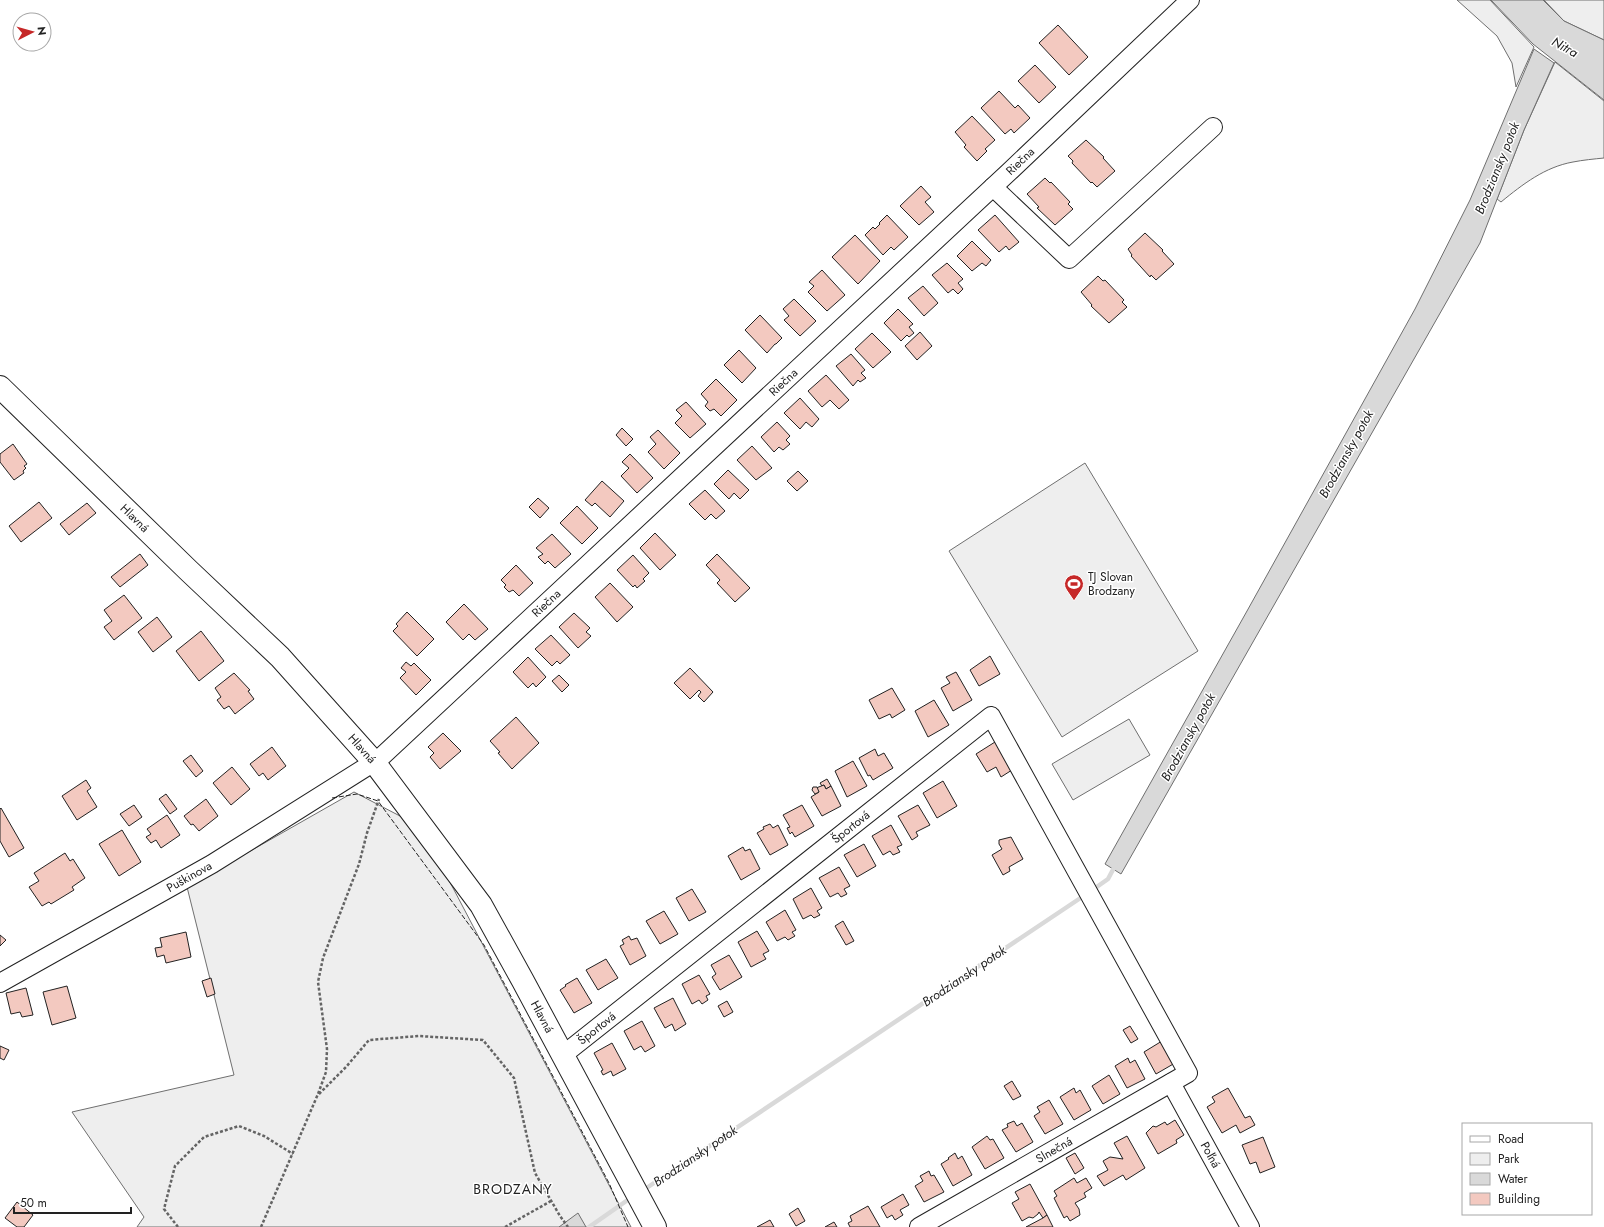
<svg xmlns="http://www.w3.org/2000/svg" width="1604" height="1227" viewBox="0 0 1604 1227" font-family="Jost,sans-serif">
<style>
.green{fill:#eee;stroke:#6f6f6f}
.water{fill:#d9d9d9;stroke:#6f6f6f}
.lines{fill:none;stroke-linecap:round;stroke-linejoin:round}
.stream{stroke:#d9d9d9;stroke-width:4.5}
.building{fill:#f3c9c0;stroke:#222}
.minor-casing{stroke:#222;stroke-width:20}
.major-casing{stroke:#222;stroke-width:24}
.path{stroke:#646464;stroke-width:2.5;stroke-dasharray:3 2;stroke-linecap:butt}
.minor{stroke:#fff;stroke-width:18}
.major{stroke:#fff;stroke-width:22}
.fence{stroke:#222;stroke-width:1;stroke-dasharray:5 2;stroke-linecap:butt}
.labels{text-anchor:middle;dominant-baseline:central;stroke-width:3;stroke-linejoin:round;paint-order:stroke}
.street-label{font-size:12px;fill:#222;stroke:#fff}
.poi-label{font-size:12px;fill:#222;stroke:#fff;text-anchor:start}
.water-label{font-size:13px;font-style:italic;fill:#222;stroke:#fff}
.quarter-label{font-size:14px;letter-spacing:1px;fill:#222;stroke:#fff}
</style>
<rect width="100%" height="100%" fill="#fff"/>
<!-- green -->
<g class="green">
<path d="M1457 0H1490L1534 47 1516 87 1512 63 1497 36Z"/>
<path d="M1544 0H1604V40L1564 21Z"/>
<path d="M1555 62 1604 101V158C1594 159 1583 160 1573 162 1545 167 1523 184 1501 202L1497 199 1524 130Z"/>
<path d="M1085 463 1198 651 1062 737 949 551Z"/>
<path d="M1129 719 1150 755 1073 800 1052 764Z"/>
<path d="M354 792 421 827 631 1227H137L144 1217 72 1112 234 1075 187 887Z"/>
</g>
<!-- water -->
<g class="water">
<path d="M1491 0H1543L1564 21 1604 40V100L1533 44Z"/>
<path d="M1534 49 1554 63 1524 130 1480 243 1121 874 1105 864 1247 611 1415 309 1470 200Z"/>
<path d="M578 1213 586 1227H559Z"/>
</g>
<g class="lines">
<!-- stream -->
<g class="stream">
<path d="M1091 891 1108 879 1116 864"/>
<path d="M642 1191 1085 895"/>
<path d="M589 1227 632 1197"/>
</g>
</g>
<!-- building -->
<g class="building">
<path d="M1058 25 1088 57 1069 75 1039 43Z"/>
<path d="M1035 65 1056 87 1039 103 1018 81Z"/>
<path d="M999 91 1015 108 1018 105 1030 118 1014 133 1011 129 1005 134 981 108Z"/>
<path d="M972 116 995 140 985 149 987 151 977 161 964 147 966 145 955 132Z"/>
<path d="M1086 140 1104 157 1103 158 1115 171 1097 187 1092 182 1091 183 1072 163 1073 161 1068 156Z"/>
<path d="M1045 178 1050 183 1051 182 1070 202 1068 204 1073 209 1055 225 1037 208 1039 207 1027 194Z"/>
<path d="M921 186 931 197 925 202 934 212 919 225 900 206Z"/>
<path d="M887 215 908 237 894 250 891 247 883 255 865 235 873 227 875 229 880 224 879 223Z"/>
<path d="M995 215 1019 242 1009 250 1006 246 999 252 978 230Z"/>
<path d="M1145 233 1163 250 1162 251 1174 264 1156 280 1151 275 1150 277 1131 256 1132 255 1128 249Z"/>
<path d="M855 235 880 261 858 284 832 257Z"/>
<path d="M972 241 991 260 986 266 982 263 972 271 957 256Z"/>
<path d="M947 263 963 279 958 283 963 289 958 294 953 289 948 293 932 275Z"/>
<path d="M822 270 845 295 827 311 808 292 814 286 809 282Z"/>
<path d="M1098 276 1103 281 1105 280 1124 300 1122 302 1127 307 1109 323 1091 306 1092 305 1081 292Z"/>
<path d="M923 286 938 303 924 316 908 298Z"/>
<path d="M794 299 816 321 800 336 784 320 789 316 783 309Z"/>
<path d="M898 309 913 324 909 327 914 333 909 337 907 335 901 341 884 323Z"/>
<path d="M760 315 782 338 776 344H775L767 353 745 330Z"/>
<path d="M920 332 932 346 917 360 905 346Z"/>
<path d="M872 333 891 352 873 368 855 349Z"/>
<path d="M739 350 756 368 742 383 724 365Z"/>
<path d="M851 354 865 370 861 373 866 378 860 382 858 380 853 386 836 366Z"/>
<path d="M826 375 849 400 839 409 830 400 822 407 808 391Z"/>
<path d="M716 379 737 400 721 416 714 409 710 411 705 406 708 402 701 394Z"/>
<path d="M800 398 819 419 812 427 806 422 800 429 784 413Z"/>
<path d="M686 402 706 424 690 438 675 423 682 416 676 410Z"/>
<path d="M777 422 790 436 786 440 790 444 783 450 779 447 774 452 761 437Z"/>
<path d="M622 428 633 439 626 446 616 435Z"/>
<path d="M658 430 680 453 664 469 648 452 656 444 650 437Z"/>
<path d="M13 444 27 464 24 466 26 468 23 471 24 473 14 480 0 462V454Z"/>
<path d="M752 446 772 468 756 480 737 460Z"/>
<path d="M630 454 653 478 637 493 621 476 629 468 622 462Z"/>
<path d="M728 470 749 490 740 499 734 493 729 499 714 484Z"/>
<path d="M798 471 808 481 797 491 787 481Z"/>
<path d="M602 481 624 501 610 517 595 503 592 506 585 500Z"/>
<path d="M705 490 725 511 716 519 711 514 705 520 689 504Z"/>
<path d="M538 498 549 508 540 518 529 507Z"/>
<path d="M39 502 52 518 21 542 9 526Z"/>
<path d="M87 503 96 513 69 535 60 524Z"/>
<path d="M577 506 598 528 582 544 560 523Z"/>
<path d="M655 533 676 555 660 570 640 548Z"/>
<path d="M552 534 571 554 555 568 548 561 545 564 538 557 543 554 536 548Z"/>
<path d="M140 554 148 565 120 587 111 577Z"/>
<path d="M717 554 750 588 735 602 717 583 720 580 706 565Z"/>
<path d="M633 555 649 573 643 579 645 581 637 588 635 585 633 587 617 570Z"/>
<path d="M516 565 533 583 519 596 513 590 509 592 504 587 506 585 501 580Z"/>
<path d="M610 583 633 607 617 622 595 597Z"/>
<path d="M124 595 142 618 114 640 104 627 112 621 104 610Z"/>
<path d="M464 604 488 629 475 640 469 634 463 640 446 622Z"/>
<path d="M407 612 434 639 417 656 393 631 398 626 396 624Z"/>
<path d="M574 613 590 628 586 632 591 636 578 648 559 627Z"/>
<path d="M157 617 172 637 153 652 138 632Z"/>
<path d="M201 631 224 661 199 681 176 651Z"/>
<path d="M551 635 570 655 560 664 557 661 552 666 535 649Z"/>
<path d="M990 656 1000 674 979 686 970 670Z"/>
<path d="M528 657 546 677 536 687 533 683 528 688 513 672Z"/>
<path d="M406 662 411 666 414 663 431 680 416 695 400 678 406 672 401 668Z"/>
<path d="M690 668 713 692 704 702 698 696 701 692 699 690 690 699 674 683Z"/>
<path d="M956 672 972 700 953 711 941 688 950 683 946 677Z"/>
<path d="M234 673 250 690 248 691 254 699 235 714 229 706 224 709 217 700 221 697 215 688Z"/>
<path d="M559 675 569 685 562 692 552 681Z"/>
<path d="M892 688 905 710 892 718 890 714 879 719 869 700Z"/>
<path d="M934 700 949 725 928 737 915 711Z"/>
<path d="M516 717 539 743 512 769 498 753 500 752 490 741Z"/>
<path d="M443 733 461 751 440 769 430 757 434 753 428 747Z"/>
<path d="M995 742 1012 770 1001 777 996 767 987 772 976 754Z"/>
<path d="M272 747 286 766 268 780 263 773 259 776 250 764Z"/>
<path d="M875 749 878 756 884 753 893 768 873 780 870 775 868 776 859 758Z"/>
<path d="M191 755 203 771 196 777 183 761Z"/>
<path d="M853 761 867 786 847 797 835 771Z"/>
<path d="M232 767 250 789 231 805 213 783Z"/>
<path d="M827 779 831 786 826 789 824 785 822 786 820 783Z"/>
<path d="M86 780 91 788 87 791 97 807 77 820 62 796Z"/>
<path d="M943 781 957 806 937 818 923 793Z"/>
<path d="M824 785 826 789 831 786 841 806 822 816 811 797 819 792 816 788Z"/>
<path d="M813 787H817L819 792 815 794 812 790Z"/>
<path d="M166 794 177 809 170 814 159 799Z"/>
<path d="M206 799 218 816 199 831 193 824 191 825 184 816Z"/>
<path d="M134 805 142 817 129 826 120 814Z"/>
<path d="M802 805 814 826 795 837 792 832 790 834 787 828 790 827 783 815Z"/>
<path d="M918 805 930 825 916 832 918 836 912 840 898 816Z"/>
<path d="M1 808 24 848 9 857 0 841V809Z"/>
<path d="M167 815 180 835 161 848 156 840 151 843 146 837 151 834 147 829Z"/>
<path d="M770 824 773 828 778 825 788 845 770 855 757 833 764 829 763 827Z"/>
<path d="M891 825 902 845 897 847 900 852 893 855 890 851 883 855 872 836Z"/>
<path d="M122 830 141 862 119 876 99 844Z"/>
<path d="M1011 837 1023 859 1009 867 1010 871 1003 875 992 855 1002 849 999 844V840Z"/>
<path d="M864 844 876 866 857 877 844 855Z"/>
<path d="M743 847 745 851 750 849 760 869 741 880 728 856Z"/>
<path d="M65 853 70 861 73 859 85 878 72 887 74 890 51 904 49 902 42 906 29 887 39 881 34 873Z"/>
<path d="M839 867 850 886 844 889 847 894 841 897 838 893 830 897 819 878Z"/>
<path d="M811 888 822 908 817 911 820 915 814 918 811 915 803 919 793 899Z"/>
<path d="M692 889 706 912 689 921 676 898Z"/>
<path d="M785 910 796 930 792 932 795 936 788 940 785 937 777 941 766 922Z"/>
<path d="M664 911 678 934 660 944 646 921Z"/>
<path d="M843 921 854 941 846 945 835 926Z"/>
<path d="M757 931 769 951 763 954 766 959 751 967 738 942Z"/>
<path d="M186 932 191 957 166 963 164 955 157 957 155 948 162 947 160 938Z"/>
<path d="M0 935 6 940 0 946Z"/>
<path d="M629 936 631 940 637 938 646 956 630 965 620 946 624 944 622 940Z"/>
<path d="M729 955 742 977 720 990 712 977 716 974 711 965Z"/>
<path d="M606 959 618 978 598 990 586 970Z"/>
<path d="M699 975 710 994 706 996 708 1000 702 1004 699 1000 692 1004 682 984Z"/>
<path d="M211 978 215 994 207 997 202 981Z"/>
<path d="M577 978 592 1003 574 1013 560 990 566 986 565 985Z"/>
<path d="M67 986 76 1018 52 1025 43 992Z"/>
<path d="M26 988 33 1015 22 1017 20 1012 11 1014 6 993Z"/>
<path d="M673 998 686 1024 675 1031 672 1024 665 1028 654 1008Z"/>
<path d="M727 1001 733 1012 724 1017 718 1006Z"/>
<path d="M642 1021 655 1046 645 1052 641 1046 634 1050 624 1031Z"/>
<path d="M1130 1026 1138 1039 1131 1043 1123 1030Z"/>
<path d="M1162 1041 1175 1063 1156 1074 1144 1052Z"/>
<path d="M612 1043 626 1069 613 1076 611 1071 603 1075 601 1071 603 1070 594 1053Z"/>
<path d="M0 1046 9 1050 4 1060 0 1058Z"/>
<path d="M1128 1058 1130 1063 1135 1060 1145 1079 1127 1088 1115 1066Z"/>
<path d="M1109 1075 1120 1094 1103 1104 1092 1086Z"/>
<path d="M1012 1081 1021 1096 1013 1100 1004 1086Z"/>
<path d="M1074 1088 1076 1093 1080 1090 1091 1110 1074 1120 1060 1097Z"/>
<path d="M1228 1088 1245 1118 1250 1116 1255 1125 1240 1133 1236 1125 1222 1133 1207 1107 1215 1102 1212 1097Z"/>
<path d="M1049 1100 1063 1124 1045 1134 1034 1116 1040 1112 1037 1107Z"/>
<path d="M1175 1120 1184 1135 1176 1140 1177 1143 1158 1154 1146 1133 1153 1126 1156 1127 1165 1122 1167 1125Z"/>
<path d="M1014 1121 1017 1126 1022 1123 1033 1142 1016 1152 1002 1130 1008 1127 1007 1124Z"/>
<path d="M987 1136 990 1140 993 1139 1004 1158 985 1169 972 1147Z"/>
<path d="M1127 1136 1145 1168 1126 1180 1123 1175 1104 1186 1097 1176 1108 1170 1103 1161 1110 1157 1123 1159 1114 1143Z"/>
<path d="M1263 1137 1275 1167 1260 1173 1256 1162 1250 1164 1242 1145Z"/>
<path d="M955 1153 958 1159 962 1156 972 1175 953 1186 941 1164 949 1159 948 1158Z"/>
<path d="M1075 1153 1084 1168 1075 1174 1066 1158Z"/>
<path d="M929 1171 931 1176 934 1175 944 1192 924 1202 915 1186 923 1181 920 1176Z"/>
<path d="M1074 1178 1077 1183 1086 1178 1092 1188 1084 1193 1086 1197 1075 1203 1079 1209 1080 1215 1070 1221 1067 1216 1064 1218 1054 1198 1057 1196 1054 1191Z"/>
<path d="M1030 1184 1047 1215 1043 1218 1039 1212 1038 1214 1033 1218 1029 1217 1022 1221 1012 1203 1019 1199 1015 1192Z"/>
<path d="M903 1194 909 1205 900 1210 903 1215 895 1220 892 1215 887 1218 881 1207Z"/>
<path d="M17 1202 33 1215 24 1227H17L5 1218Z"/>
<path d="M868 1206 880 1227H850L848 1223 852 1221 850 1216Z"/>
<path d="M798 1208 805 1221 796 1226 789 1214Z"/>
<path d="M1047 1215 1053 1227H1026L1043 1218Z"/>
<path d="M770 1220 774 1227H757Z"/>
<path d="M834 1222 837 1227H825Z"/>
</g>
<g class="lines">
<defs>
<g id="minor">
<path d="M993 187 1069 259 1213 127"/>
<path id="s1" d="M0 983 212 864 379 759 1009 172 1190 0"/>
<path id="s2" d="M563 1055 991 716 1188 1073 919 1227"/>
<path id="s3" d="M1171 1083 1250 1227"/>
</g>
<g id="major">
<path id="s4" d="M0 387 188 570 280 657 374 762 481 905 523 981 655 1227"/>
</g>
</defs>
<!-- minor casing -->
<use href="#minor" class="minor-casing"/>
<!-- major casing -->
<use href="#major" class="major-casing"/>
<!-- path -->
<g class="path">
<path d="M319 1094 346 1067 369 1040 419 1036 483 1040 514 1078 535 1173 560 1216 568 1227"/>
<path d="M178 1227 164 1209 175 1166 204 1137 239 1126 264 1136 293 1154"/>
<path d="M261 1227 318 1094 326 1072 327 1049 318 982 323 958 359 864 367 833 379 799"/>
<path d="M505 1227 551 1201"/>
</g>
<!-- minor -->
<use href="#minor" class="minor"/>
<!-- major -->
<use href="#major" class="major"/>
<!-- fence -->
<path class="fence" d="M332 798 357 794 378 801 484 945 609 1183 628 1227"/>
</g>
<!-- icons -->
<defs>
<symbol id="stadium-pin" viewBox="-11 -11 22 30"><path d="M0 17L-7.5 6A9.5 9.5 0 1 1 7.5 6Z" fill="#c62828" stroke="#fff"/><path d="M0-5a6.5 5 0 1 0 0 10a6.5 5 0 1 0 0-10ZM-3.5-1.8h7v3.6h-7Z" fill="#fff"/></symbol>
</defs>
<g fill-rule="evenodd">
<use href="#stadium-pin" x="1063" y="573" width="22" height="30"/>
</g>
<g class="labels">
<!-- street labels -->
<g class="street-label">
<text stroke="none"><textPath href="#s1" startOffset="1317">Riečna</textPath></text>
<text stroke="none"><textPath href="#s1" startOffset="993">Riečna</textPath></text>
<text stroke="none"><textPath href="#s4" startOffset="188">Hlavná</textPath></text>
<text stroke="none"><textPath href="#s1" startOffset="669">Riečna</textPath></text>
<text stroke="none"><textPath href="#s4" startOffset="512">Hlavná</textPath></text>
<text stroke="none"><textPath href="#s2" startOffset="367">Športová</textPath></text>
<text stroke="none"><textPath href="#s1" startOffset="217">Puškinova</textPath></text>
<text stroke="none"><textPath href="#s4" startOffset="836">Hlavná</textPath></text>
<text stroke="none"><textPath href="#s2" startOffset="43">Športová</textPath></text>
<text transform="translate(1054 1150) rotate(-30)">Slnečná</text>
<text stroke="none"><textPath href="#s3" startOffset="82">Poľná</textPath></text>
</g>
<!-- poi labels -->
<g class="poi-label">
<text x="1088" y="577">TJ Slovan<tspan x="1088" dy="14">Brodzany</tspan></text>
</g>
<!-- water labels -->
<g class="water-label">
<text transform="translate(1565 47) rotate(29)">Nitra</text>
<text transform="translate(1497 168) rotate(-68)">Brodziansky potok</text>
<text transform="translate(1346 454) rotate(-61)">Brodziansky potok</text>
<text transform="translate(1188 737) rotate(-61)">Brodziansky potok</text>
<text transform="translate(964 976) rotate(-34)">Brodziansky potok</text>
<text transform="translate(695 1156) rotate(-34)">Brodziansky potok</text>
</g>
<!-- quarter labels -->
<g class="quarter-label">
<text x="513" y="1189">BRODZANY</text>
</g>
</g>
<!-- legend -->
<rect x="1462" y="1123" width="130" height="92" fill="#ffffff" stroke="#a7a7a7"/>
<rect x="1470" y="1136" width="20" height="6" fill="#ffffff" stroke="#a7a7a7"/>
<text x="1498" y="1143" font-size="12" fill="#222222">Road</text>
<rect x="1470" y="1153" width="20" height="12" fill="#eeeeee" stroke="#a7a7a7"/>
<text x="1498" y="1163" font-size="12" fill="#222222">Park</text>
<rect x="1470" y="1173" width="20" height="12" fill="#d9d9d9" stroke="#a7a7a7"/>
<text x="1498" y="1183" font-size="12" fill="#222222">Water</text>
<rect x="1470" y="1193" width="20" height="12" fill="#f3c9c0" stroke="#a7a7a7"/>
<text x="1498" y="1203" font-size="12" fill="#222222">Building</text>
<!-- north arrow -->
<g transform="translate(32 32) rotate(84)"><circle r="19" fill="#ffffff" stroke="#a7a7a7"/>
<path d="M0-3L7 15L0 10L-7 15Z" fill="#c62828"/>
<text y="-6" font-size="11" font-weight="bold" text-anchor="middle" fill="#222222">N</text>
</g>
<!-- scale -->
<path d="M14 1207v6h117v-6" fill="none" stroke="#222222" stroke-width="2"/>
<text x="20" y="1207" font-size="12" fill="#222222" stroke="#ffffff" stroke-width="3" paint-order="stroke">50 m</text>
</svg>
